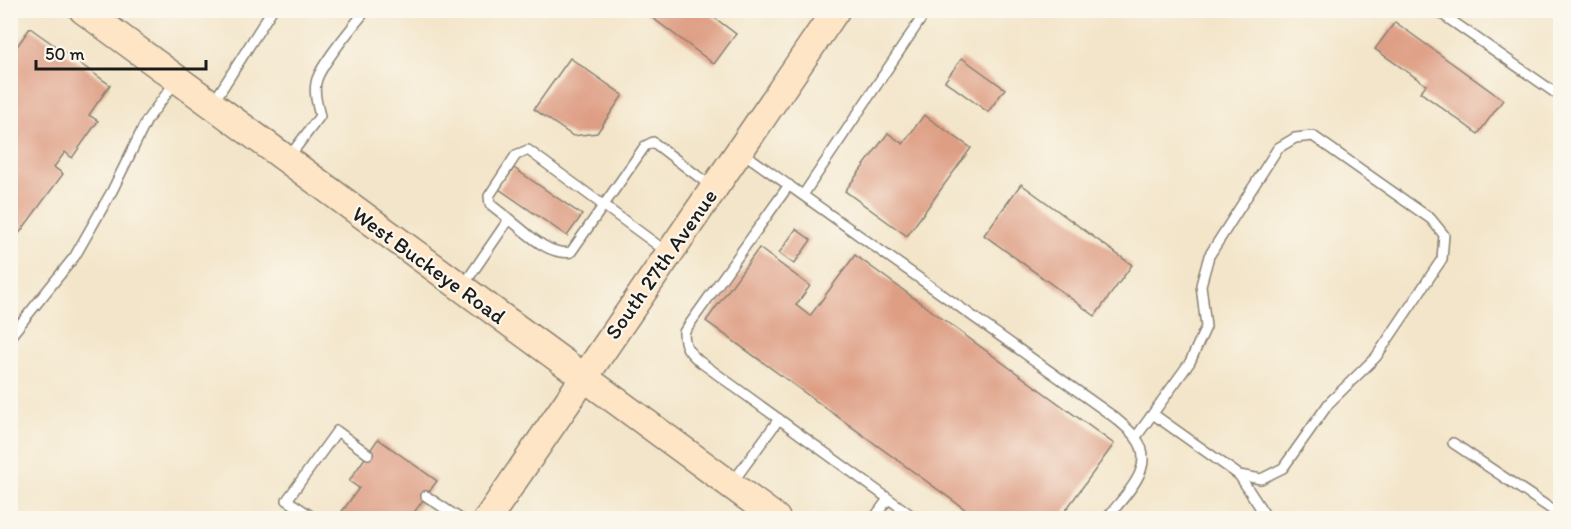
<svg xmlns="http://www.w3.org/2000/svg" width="1571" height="529" viewBox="0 0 1571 529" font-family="Itim,sans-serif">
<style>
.building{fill:#de9e84}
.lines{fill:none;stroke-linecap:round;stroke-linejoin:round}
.lane-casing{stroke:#888072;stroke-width:12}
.secondary-casing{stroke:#888072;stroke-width:30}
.lane{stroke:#fff;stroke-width:9}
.secondary{stroke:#fee5c5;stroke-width:27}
.labels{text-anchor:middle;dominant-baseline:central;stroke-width:4.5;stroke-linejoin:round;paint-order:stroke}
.street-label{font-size:22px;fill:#1c1c1c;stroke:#fbf7ec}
</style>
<rect width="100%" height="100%" fill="#fbf7ec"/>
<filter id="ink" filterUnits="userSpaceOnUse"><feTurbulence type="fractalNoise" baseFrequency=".0167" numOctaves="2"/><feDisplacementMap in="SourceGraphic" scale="12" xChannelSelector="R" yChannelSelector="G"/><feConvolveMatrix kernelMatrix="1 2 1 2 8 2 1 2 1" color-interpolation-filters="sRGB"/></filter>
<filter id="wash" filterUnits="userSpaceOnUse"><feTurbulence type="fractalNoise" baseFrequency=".008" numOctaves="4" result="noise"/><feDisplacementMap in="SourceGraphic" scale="24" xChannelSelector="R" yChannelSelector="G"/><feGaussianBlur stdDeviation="1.35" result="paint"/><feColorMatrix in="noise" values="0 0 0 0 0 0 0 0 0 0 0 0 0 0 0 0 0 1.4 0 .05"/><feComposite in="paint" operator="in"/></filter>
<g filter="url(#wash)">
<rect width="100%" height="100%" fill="#f3e5c9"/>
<g id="blocks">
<!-- building -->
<g class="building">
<path d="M642 10H704L736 34 714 64Z"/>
<path d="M1395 22 1503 100 1478 134 1420 92 1426 85 1375 49Z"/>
<path d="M30 28 110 85 89 115 98 121 72 158 65 152 54 167 63 174 10 246V56Z"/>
<path d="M570 58 623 95 597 133 573 136 534 109Z"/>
<path d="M962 58 1005 89 988 112 945 81Z"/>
<path d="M924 115 971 148 907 236 845 191 888 133 903 144Z"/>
<path d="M514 168 582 215 567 236 499 189Z"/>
<path d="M1021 184 1132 265 1095 316 984 235Z"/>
<path d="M796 229 811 240 794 264 779 253Z"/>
<path d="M759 248 810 286 796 305 810 316 855 255 1114 444 1060 518H977L706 321Z"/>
<path d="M378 439 437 481 410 518H339L338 517 359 488 349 481Z"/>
</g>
</g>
</g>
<g filter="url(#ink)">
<use href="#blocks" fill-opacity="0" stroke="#888072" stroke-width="1.5"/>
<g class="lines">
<defs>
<g id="lane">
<path d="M1436 10 1557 94"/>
<path d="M213 103 272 10"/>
<path d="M742 152 1114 417C1121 423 1129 429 1135 437 1159 466 1124 496 1107 518"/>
<path d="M288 158 320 116C317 104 313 91 317 79 324 60 353 27 366 10"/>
<path d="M789 185 684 332C684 347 689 352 699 361L915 518"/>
<path d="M803 195 927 10"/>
<path d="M509 219C527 233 548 256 571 252L645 146 653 142 712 187"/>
<path d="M463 286 509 219 490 204 489 196 516 155 528 150 667 252"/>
<path d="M10 337 75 256 112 191 147 120 176 81"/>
<path d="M1136 437 1190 362 1206 327 1201 285 1209 256 1278 148 1295 138 1313 136 1431 219 1444 235 1442 259 1376 357 1329 403 1283 468 1261 479 1239 475 1153 414"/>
<path d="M1453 443 1560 515"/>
<path d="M1239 475 1267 518"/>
<path d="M732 483 779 419"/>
<path d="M426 496 459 518"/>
<path d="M314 518 287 500 337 431 368 454"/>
<path d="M874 518 888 499"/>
</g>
<g id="secondary">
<path d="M83 10 776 518"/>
<path d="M488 518 836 10"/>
</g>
</defs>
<!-- lane casing -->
<use href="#lane" class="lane-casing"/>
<!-- secondary casing -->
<use href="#secondary" class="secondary-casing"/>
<!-- lane -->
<use href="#lane" class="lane"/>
<!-- secondary -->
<use href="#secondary" class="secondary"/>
</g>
</g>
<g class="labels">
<!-- street labels -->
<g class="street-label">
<text transform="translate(661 264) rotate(-55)">South 27th Avenue</text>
<text transform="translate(429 265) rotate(36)">West Buckeye Road</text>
</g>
</g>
<!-- margin -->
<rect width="1571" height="529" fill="none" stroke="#fbf7ec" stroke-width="36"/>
<!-- scale -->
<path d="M36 60v9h170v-9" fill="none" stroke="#1c1c1c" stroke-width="3"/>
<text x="45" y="60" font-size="18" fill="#1c1c1c" stroke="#fbf7ec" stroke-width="4.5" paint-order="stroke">50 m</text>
</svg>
